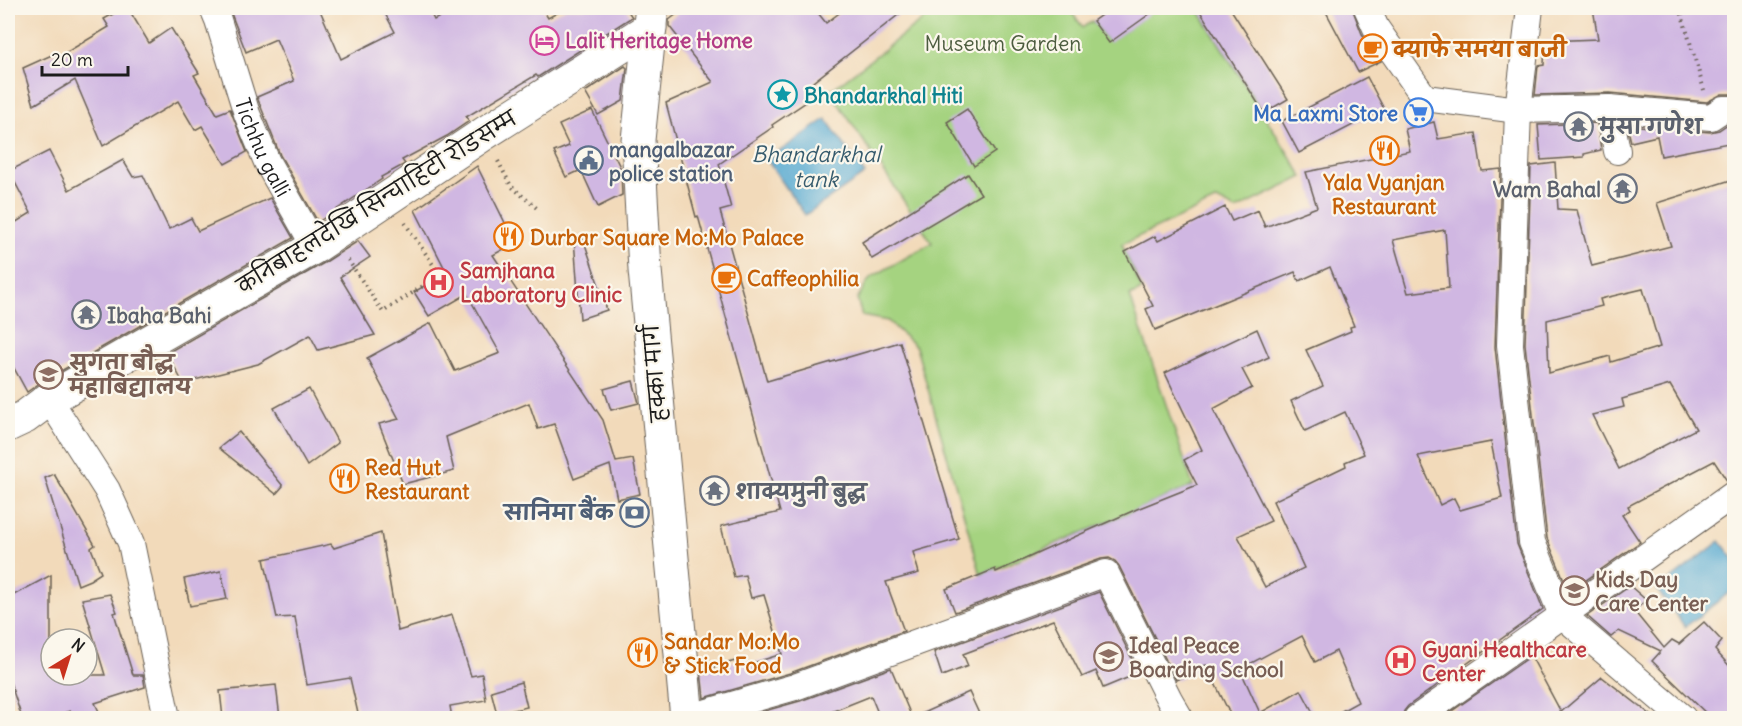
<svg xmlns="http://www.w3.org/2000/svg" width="1742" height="726" viewBox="0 0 1742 726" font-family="Delius,'Playpen Sans Deva',sans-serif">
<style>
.green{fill:#a5d380;stroke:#60784e;stroke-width:1.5}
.water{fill:#55a8d0;stroke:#386276;stroke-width:1.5}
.building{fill:#d0b7e2;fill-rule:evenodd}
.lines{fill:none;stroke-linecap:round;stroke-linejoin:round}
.street-casing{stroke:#675e53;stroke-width:28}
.secondary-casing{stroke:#675e53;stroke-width:35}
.path{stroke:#675e53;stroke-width:4;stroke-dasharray:1.5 4.5;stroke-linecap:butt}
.street{stroke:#fff;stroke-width:26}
.secondary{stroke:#fff;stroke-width:33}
.labels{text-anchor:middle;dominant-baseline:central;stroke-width:4.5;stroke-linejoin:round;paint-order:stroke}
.hotel-label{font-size:21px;font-weight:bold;fill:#b23c85;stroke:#fbf7ec;text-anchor:start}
.park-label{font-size:21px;fill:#4c5c3f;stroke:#fbf7ec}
.food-label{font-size:21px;font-weight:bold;fill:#c56008;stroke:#fbf7ec;text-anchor:start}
.culture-label{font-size:21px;font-weight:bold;fill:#0d838f;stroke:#fbf7ec;text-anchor:start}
.shop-label{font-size:21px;font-weight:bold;fill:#366cbe;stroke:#fbf7ec;text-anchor:end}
.worship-label{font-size:21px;font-weight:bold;fill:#5b616d;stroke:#fbf7ec;text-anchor:start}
.street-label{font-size:21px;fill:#1c1c1c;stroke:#fbf7ec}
.service-label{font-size:21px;font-weight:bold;fill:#4e5e75;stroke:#fbf7ec;text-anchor:start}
.health-label{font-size:21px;font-weight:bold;fill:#be3a42;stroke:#fbf7ec;text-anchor:start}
.education-label{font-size:21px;font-weight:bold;fill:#785e54;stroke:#fbf7ec;text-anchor:start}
.water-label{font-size:22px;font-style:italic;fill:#365b6d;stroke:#fbf7ec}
</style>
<rect width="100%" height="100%" fill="#fbf7ec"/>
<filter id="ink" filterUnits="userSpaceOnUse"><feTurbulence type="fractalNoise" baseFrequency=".0167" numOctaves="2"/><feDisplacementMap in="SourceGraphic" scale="12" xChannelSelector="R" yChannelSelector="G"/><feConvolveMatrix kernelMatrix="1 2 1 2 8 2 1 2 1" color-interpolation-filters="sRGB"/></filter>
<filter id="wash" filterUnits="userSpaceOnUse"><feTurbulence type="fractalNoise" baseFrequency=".008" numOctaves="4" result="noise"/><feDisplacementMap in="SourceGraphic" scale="24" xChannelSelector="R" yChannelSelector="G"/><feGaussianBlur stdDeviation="1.35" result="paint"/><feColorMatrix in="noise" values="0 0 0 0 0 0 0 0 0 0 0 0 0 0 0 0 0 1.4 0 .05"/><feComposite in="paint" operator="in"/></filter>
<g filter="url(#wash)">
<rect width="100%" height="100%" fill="#f2daba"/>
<!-- green -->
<path class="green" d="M938 8H1068L1083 27 1093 21 1109 42 1140 20 1131 8H1197L1303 177 1236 210 1217 200 1122 244 1142 290 1130 296 1193 486 981 575 916 347 888 321 862 316 857 299 870 278 932 243 830 91Z"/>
<!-- water -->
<g class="water">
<path d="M826 119 865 174 805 215 767 160Z"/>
<path d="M1720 541 1734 559V589L1685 627 1657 590Z"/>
</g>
<g id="blocks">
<!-- building -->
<g class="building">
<path d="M124 8H128L149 43 171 28 199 73 194 75 217 114 230 109 247 152 225 164 202 126 195 130 178 101 103 146 75 80 34 105 23 68 56 53 57 58 109 27 104 19Z"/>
<path d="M229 8H319L341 59 395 32 382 8H428L434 20 456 8H542L548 18 566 8H626L632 17 538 77 536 75 466 117 469 121 447 136 402 160 405 164 381 177 382 179 318 222 280 155 257 97 294 81 276 39 246 52Z"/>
<path d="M685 8H814L826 23 846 8H907L808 86 815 96 772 125 773 127 719 164 731 208 720 211 767 381 900 342 959 539 913 552 919 573 886 582 904 631 790 673 704 698 701 671 735 661 737 668 782 654 764 595 751 598 745 575 734 577 721 526 780 512 698 216 696 217 666 103 713 82 669 26V20Z"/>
<path d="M1111 8H1158L1109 43 1093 21Z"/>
<path d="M1198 8H1230L1288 99 1264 113Z"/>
<path d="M1324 8H1352L1362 34 1381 61 1358 72Z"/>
<path d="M1593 8H1734V94H1722L1707 102 1610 93 1535 95 1538 66 1544 65 1545 41 1598 39Z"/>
<path d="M625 66 627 68 623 101 598 115 585 92Z"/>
<path d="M1367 77 1384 109 1299 153 1282 121Z"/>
<path d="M967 109 995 152 974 166 947 122Z"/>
<path d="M592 110 621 169 622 195 598 207 581 170 566 177 554 152 569 146 559 125Z"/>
<path d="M1434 122 1438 139 1476 133 1482 171 1501 169 1495 347 1517 544 1543 609 1408 706 1404 711 1402 718H1329L1358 702 1336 651 1315 662 1302 636 1240 669 1260 713 1301 690 1316 718H1232L1206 665 1176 680 1119 566 1115 561 1109 558 1101 559 955 612 946 589 995 569 996 572 1137 509 1197 485 1184 460 1202 450 1165 373 1257 329 1269 357 1242 369 1252 388 1213 409 1271 521 1238 536 1265 587 1304 568 1273 501 1346 466 1345 462 1364 454 1345 412 1305 431 1291 401 1323 386 1306 350 1351 331 1350 327 1354 326 1330 267 1299 281 1295 272 1155 330 1146 309 1153 306 1125 252 1155 236 1158 241 1225 207 1232 221 1258 210 1265 227 1317 207 1306 172 1410 151 1405 129ZM1445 230 1449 288 1408 293 1393 240ZM1491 442 1502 498 1460 510 1454 498 1440 505 1418 456Z"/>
<path d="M1597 123 1601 150 1584 154V157L1541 160 1538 125Z"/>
<path d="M1728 124H1734V142L1661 156 1657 136 1631 142 1627 125 1710 132 1719 130Z"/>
<path d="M49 151 69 190 123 160 133 177 143 175 169 229 191 218 198 231 270 198 293 238 40 383 27 392 8 357V227L31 213 9 171Z"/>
<path d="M1555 163 1558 209 1577 210 1592 266 1671 246 1657 203 1734 179V479L1727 481 1714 461 1628 506 1630 510 1622 515 1640 542 1569 592 1547 538 1525 344 1531 166ZM1643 289 1660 347 1611 362 1610 356 1549 373 1547 320 1602 306 1600 299ZM1670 385 1696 429 1619 469 1592 415 1624 407 1622 399Z"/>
<path d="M477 166 515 243 493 255 603 420 616 462 633 459 640 494 617 499 610 465 574 479 554 424 538 429 529 403 446 437 454 471 403 484 379 424 399 419 367 358 431 323 455 371 500 353 467 294 429 316 414 292 447 273 415 210Z"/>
<path d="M968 174 981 194 872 259 862 242Z"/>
<path d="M583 238 607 310 580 319 574 239Z"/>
<path d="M358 241 370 257 340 277 375 335 318 350 310 335 258 364 183 383 167 353 324 263Z"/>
<path d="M633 381 639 403 611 410 604 389Z"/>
<path d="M309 389 338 443 307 466 274 408Z"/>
<path d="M239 432 283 486 276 494 219 448Z"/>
<path d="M54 474 95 545 91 548 101 573 90 580 78 585 45 478Z"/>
<path d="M381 533 398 631 452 615 471 676 482 674 486 700 450 706 452 718H359L350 678 307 685 295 617 277 618 264 559 331 544 334 548Z"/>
<path d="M221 571 227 599 190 606 184 579Z"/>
<path d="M51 575V675H105L82 599 110 594 117 612 114 613 133 675H143L145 687 95 703 102 718H73L70 711 48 718H22L8 676V598Z"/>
<path d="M1630 586 1646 600 1634 611 1664 648 1672 640 1679 644 1704 622 1722 641 1715 650 1734 671V718H1711L1652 661 1661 651 1619 631 1611 637 1587 616Z"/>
<path d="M1099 592 1139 673 1103 688 1096 671 1082 677 1053 620 963 654 968 666 942 676 934 652Z"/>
<path d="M1531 656 1561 712 1602 677 1655 718H1442Z"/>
<path d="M891 668 912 718 969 692 981 718H880L871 696 816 718H740L800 701Z"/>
<path d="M521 682 527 707 497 714 491 691Z"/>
<path d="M276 685 280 718H223L220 691Z"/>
</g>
</g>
</g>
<g filter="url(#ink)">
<use href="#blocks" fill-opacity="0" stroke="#675e53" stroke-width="1.5"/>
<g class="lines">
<defs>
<g id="street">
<path id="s1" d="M213 8 218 20 247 114 267 162 315 247"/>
<path d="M1367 8 1376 28 1425 98 1518 110 1609 108 1711 117 1723 109H1734"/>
<path d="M1530 8 1518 110 1510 345 1532 542 1562 615 1683 718"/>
<path d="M1609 108 1617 151"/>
<path d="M49 399 107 490 131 543 167 718"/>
<path d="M687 718 795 687 1106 573 1169 699 1180 718"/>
<path d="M1417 718 1734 494"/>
</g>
<g id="secondary">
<path d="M651 15 638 140 645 270 687 718"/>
<path d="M8 425 25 417 49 399 315 247 485 133 650 28"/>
</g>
</defs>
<!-- street casing -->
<use href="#street" class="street-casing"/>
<!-- secondary casing -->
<use href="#secondary" class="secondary-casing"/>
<!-- path -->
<g class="path">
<path d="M1680 8 1704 90"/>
<path d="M498 161 511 186 539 210"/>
<path d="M348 260 383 312 440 275 405 223"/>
</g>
<!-- street -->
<use href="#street" class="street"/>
<!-- secondary -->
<use href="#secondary" class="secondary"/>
</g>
</g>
<!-- icons -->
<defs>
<symbol id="hotel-ring" viewBox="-11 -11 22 22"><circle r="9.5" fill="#fbf7ec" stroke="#d1479c" stroke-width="1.5"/><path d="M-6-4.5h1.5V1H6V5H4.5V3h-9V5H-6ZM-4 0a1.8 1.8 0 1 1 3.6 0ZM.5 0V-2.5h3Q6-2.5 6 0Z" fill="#d1479c"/></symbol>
<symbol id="cafe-ring" viewBox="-11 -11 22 22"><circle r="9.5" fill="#fbf7ec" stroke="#e8710a" stroke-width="1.5"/><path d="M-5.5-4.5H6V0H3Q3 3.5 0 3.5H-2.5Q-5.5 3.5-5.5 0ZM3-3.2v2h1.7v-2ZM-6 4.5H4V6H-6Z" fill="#e8710a"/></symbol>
<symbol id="sight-ring" viewBox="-11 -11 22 22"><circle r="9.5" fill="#fbf7ec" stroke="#0f9aa8" stroke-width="1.5"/><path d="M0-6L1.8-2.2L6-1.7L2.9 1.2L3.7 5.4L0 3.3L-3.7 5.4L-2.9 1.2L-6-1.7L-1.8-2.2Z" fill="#0f9aa8"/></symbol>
<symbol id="supermarket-ring" viewBox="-11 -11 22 22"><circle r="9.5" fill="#fbf7ec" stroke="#3f7fe0" stroke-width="1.5"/><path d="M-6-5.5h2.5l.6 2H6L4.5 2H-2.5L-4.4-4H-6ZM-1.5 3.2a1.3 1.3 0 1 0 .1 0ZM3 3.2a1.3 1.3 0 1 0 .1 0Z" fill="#3f7fe0"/></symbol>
<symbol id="temple-ring" viewBox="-11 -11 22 22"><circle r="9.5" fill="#fbf7ec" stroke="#6b7280" stroke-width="1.5"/><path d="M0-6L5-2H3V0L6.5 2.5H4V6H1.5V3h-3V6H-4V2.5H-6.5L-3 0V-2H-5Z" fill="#6b7280"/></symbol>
<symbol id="restaurant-ring" viewBox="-11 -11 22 22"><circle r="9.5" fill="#fbf7ec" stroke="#e8710a" stroke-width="1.5"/><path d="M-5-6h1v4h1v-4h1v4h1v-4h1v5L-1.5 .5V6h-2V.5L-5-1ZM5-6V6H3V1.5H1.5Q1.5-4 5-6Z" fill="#e8710a"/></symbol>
<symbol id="civic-ring" viewBox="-11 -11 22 22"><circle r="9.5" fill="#fbf7ec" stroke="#5c6f8a" stroke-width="1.5"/><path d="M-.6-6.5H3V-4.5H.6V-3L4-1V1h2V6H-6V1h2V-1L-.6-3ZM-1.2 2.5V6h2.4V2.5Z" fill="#5c6f8a"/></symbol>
<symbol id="hospital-ring" viewBox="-11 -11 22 22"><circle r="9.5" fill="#fbf7ec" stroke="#e0444e" stroke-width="1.5"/><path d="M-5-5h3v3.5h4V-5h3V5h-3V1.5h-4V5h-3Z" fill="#e0444e"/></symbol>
<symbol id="school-ring" viewBox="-11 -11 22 22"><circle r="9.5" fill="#fbf7ec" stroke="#8d6e63" stroke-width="1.5"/><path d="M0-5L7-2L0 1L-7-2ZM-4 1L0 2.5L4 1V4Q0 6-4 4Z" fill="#8d6e63"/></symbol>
<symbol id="bank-ring" viewBox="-11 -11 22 22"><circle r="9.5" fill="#fbf7ec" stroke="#5c6f8a" stroke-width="1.5"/><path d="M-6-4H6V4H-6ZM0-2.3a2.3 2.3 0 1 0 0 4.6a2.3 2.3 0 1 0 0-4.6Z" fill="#5c6f8a"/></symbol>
</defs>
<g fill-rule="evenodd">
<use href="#hotel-ring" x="528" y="24" width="33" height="33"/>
<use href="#cafe-ring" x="1356" y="32" width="33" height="33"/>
<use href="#sight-ring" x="766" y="78" width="33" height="33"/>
<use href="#supermarket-ring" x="1402" y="96" width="33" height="33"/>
<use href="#temple-ring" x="1562" y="110" width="33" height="33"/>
<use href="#restaurant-ring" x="1368" y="134" width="33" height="33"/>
<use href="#civic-ring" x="572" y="144" width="33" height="33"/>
<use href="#temple-ring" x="1606" y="172" width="33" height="33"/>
<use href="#restaurant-ring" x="492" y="220" width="33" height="33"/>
<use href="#cafe-ring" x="710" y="262" width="33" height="33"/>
<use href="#hospital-ring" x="422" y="266" width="33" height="33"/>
<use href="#temple-ring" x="70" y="298" width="33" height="33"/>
<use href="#school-ring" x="32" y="358" width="33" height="33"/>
<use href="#restaurant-ring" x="328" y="462" width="33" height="33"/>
<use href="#temple-ring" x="698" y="474" width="33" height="33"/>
<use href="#bank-ring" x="618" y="496" width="33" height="33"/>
<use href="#school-ring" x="1558" y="574" width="33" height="33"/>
<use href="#restaurant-ring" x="626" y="636" width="33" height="33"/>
<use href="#school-ring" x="1092" y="640" width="33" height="33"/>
<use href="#hospital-ring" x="1384" y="644" width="33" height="33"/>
</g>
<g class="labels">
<!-- hotel labels -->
<g class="hotel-label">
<text x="565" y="40">Lalit Heritage Home</text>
</g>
<!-- park labels -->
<g class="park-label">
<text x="1003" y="43">Museum Garden</text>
</g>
<!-- food labels -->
<g class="food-label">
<text x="1393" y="49">क्याफे समया बाजी</text>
<text x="1384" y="182" text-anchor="middle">Yala Vyanjan<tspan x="1384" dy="24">Restaurant</tspan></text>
<text x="530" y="237">Durbar Square Mo:Mo Palace</text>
<text x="747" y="278">Caffeophilia</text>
<text x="365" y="467">Red Hut<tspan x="365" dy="24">Restaurant</tspan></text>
<text x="664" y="641">Sandar Mo:Mo<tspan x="664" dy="24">&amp; Stick Food</tspan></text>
</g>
<!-- culture labels -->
<g class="culture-label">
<text x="804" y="95">Bhandarkhal Hiti</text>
</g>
<!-- shop labels -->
<g class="shop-label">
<text x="1398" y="113">Ma Laxmi Store</text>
</g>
<!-- worship labels -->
<g class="worship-label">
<text x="1599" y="126">मुसा गणेश</text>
<text x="1601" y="189" text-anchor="end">Wam Bahal</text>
<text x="107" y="315">Ibaha Bahi</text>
<text x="735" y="491">शाक्यमुनी बुद्ध</text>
</g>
<!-- street labels -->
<g class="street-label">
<text stroke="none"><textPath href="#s1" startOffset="148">Tichhu galli</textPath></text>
<text transform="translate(377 202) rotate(-32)">कनिबाहलदेखि सिन्चाहिटी रोडसम्म</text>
<text transform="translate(655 373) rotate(-95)">हक्का मार्ग</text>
</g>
<!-- service labels -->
<g class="service-label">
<text x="609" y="149">mangalbazar<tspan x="609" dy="24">police station</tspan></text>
<text x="614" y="512" text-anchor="end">सानिमा बैंक</text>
</g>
<!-- health labels -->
<g class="health-label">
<text x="460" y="270">Samjhana<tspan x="460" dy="24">Laboratory Clinic</tspan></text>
<text x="1422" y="649">Gyani Healthcare<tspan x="1422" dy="24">Center</tspan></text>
</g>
<!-- education labels -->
<g class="education-label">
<text x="69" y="362">सुगता बौद्ध<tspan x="69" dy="24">महाबिद्यालय</tspan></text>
<text x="1595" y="579">Kids Day<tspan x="1595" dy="24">Care Center</tspan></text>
<text x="1129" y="645">Ideal Peace<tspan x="1129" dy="24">Boarding School</tspan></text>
</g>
<!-- water labels -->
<g class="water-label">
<text x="816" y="154">Bhandarkhal<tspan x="816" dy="25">tank</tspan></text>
</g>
</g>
<!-- margin -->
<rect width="1742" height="726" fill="none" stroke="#fbf7ec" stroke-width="30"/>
<!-- north arrow -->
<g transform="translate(69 657) rotate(38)"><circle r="28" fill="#fbf7ec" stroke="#a29f99" stroke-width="1.5"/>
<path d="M0-4.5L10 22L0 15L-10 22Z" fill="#c8321e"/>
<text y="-9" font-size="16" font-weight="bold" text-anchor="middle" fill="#1c1c1c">N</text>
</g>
<!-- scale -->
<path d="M42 66v9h86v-9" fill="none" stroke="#1c1c1c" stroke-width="3"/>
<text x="51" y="66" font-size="18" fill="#1c1c1c" stroke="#fbf7ec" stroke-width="4.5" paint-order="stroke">20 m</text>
</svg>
